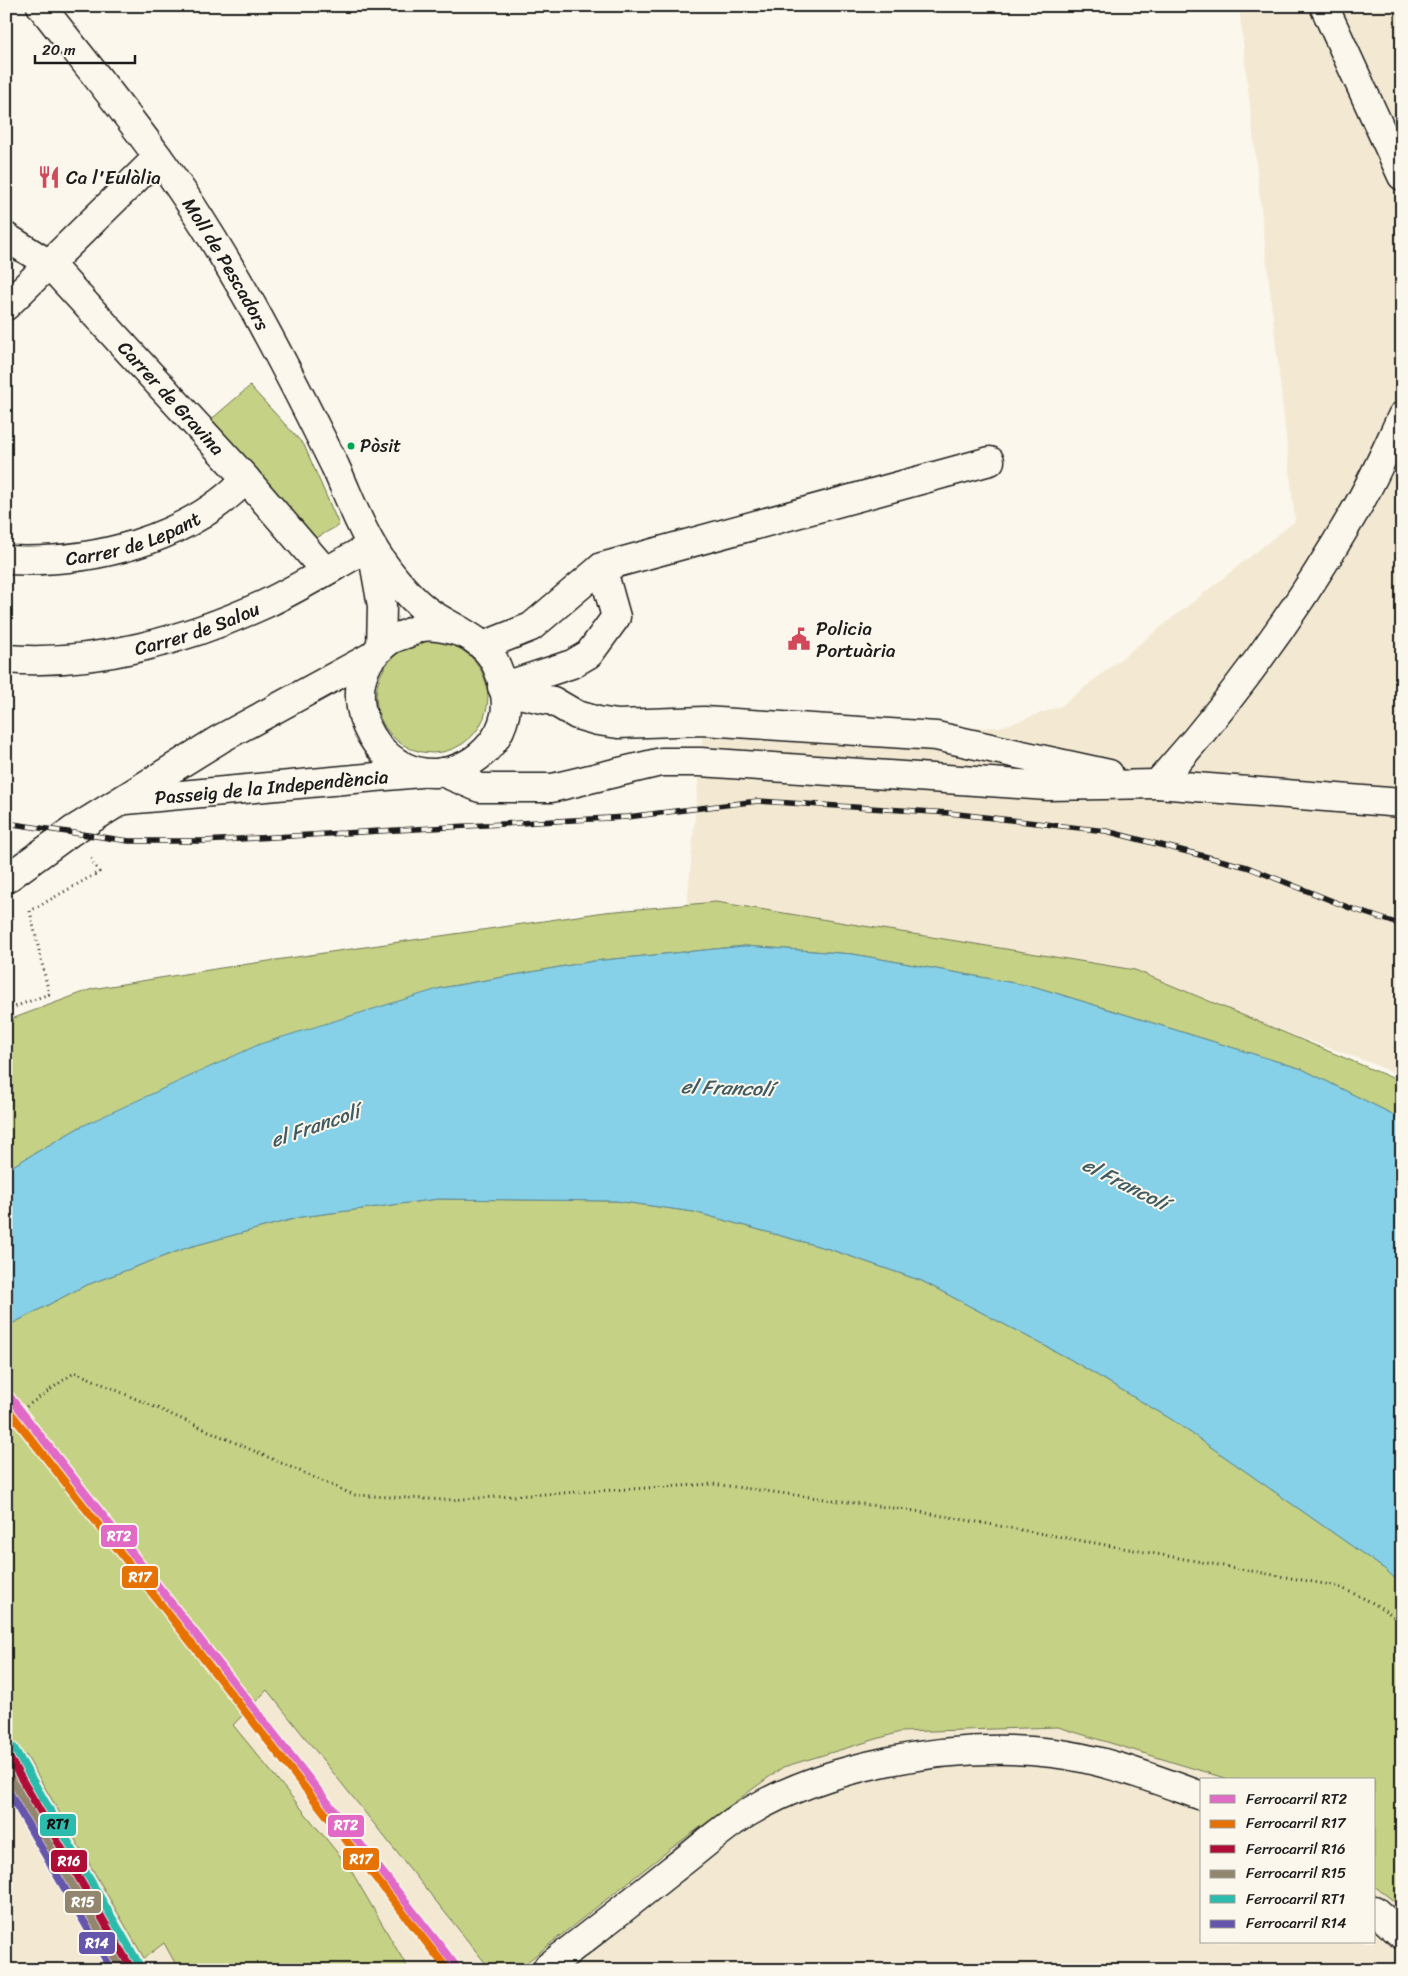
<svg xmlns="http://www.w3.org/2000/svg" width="1408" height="1976" viewBox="0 0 1408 1976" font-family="Sriracha,sans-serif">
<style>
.built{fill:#f3e9d3}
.green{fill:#c5d185;stroke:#707650}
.water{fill:#87d1e8;stroke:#5c8996}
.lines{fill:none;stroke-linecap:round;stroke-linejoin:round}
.minor-casing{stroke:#1c1c1c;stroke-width:31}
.path{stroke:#1c1c1c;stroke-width:3;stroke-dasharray:1 4;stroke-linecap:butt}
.minor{stroke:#fbf7ec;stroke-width:28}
.rail-casing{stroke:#1c1c1c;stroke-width:5.5}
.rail{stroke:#fbf7ec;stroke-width:4;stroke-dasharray:11;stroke-linecap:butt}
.rail-1-casing{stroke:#fbf7ec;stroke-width:11}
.rail-2-casing{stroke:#fbf7ec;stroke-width:11}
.rail-3-casing{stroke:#fbf7ec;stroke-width:11}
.rail-4-casing{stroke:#fbf7ec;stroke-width:11}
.rail-5-casing{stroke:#fbf7ec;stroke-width:11}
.rail-6-casing{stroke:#fbf7ec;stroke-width:11}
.rail-1{stroke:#e16ac7;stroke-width:8}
.rail-2{stroke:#e77204;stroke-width:8}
.rail-3{stroke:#af0d38;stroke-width:8}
.rail-4{stroke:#93866e;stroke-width:8}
.rail-5{stroke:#2cbbac;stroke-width:8}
.rail-6{stroke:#6556ac;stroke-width:8}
.bus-dot{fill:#00a651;stroke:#fbf7ec;stroke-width:2}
.labels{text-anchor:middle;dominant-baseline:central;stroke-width:4;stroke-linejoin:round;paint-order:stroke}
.bus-label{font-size:18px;fill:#1c1c1c;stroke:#fbf7ec;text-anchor:start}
.poi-label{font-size:19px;fill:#1c1c1c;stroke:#fbf7ec;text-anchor:start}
.street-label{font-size:19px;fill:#1c1c1c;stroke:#fbf7ec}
.water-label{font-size:20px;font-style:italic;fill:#415b63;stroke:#fbf7ec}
.line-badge{stroke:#fbf7ec;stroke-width:2}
.badge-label{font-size:14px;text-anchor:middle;font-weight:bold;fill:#fff}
.pale-badge-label{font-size:14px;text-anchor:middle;font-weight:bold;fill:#111}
</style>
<rect width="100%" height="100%" fill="#fbf7ec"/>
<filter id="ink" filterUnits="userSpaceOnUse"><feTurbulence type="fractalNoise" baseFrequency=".02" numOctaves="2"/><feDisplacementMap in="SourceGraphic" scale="10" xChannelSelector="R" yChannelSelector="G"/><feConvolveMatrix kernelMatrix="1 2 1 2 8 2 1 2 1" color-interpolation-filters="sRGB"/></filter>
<g filter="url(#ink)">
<!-- built -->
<g class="built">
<path d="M1239 6H1402V1077L1371 1063 1202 1002 686 916 705 706 967 728 999 727 1016 722 1061 706 1295 521Z"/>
<path d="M267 1690 491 1970H409L349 1867 232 1725Z"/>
<path d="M1058 1727 1231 1780H1202V1942H1374V1886L1402 1907V1970H517L669 1850 783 1767 900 1732Z"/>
<path d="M26 1755 144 1957 164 1943 179 1970H6V1767Z"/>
</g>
<!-- green -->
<g class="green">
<path d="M250 386 304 445 339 525 313 540 207 423Z"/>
<circle cx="432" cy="697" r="56"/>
<path d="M716 902 1135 970 1402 1082V1119L1302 1069 1036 987 853 954 745 946 594 961 441 988 80 1127 6 1170V1021L92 989 221 968 605 912Z"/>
<path d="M438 1199 616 1201 694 1212 829 1249 922 1281 1068 1358 1171 1419 1386 1570 1402 1585V1907L1374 1886V1780H1231L1058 1727 900 1732 783 1767 669 1850 517 1970H491L267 1690 233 1725 349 1867 409 1970H179L164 1943 144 1958 26 1755 6 1767V1327L84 1286 189 1247 301 1217Z"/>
</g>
<!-- water -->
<path class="water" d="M745 946 853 954 1036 987 1302 1069 1402 1119V1585L1386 1570 1171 1419 1068 1358 922 1281 829 1249 694 1212 616 1201 438 1199 301 1217 189 1247 84 1286 6 1327V1170L80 1127 260 1044 441 988 594 961Z"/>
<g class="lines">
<defs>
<g id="minor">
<path id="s1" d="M41 6C80 56 121 106 158 157 192 203 222 253 250 302 280 356 308 411 335 466 347 492 357 520 371 544 383 566 407 595 426 610 449 628 486 637 497 667 503 681 508 699 505 715 496 758 445 786 405 767 358 745 340 673 389 641 393 638 400 636 406 634 411 632 417 628 423 627 437 625 451 629 465 634"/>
<path d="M1324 6 1402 176"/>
<path id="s2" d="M6 237 49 264 246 479 325 571"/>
<path d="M6 306 158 157"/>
<path d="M1402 416C1387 448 1373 481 1355 511 1299 608 1232 701 1157 784L1402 803"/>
<path d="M372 550 382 606 381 648"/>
<path id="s3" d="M6 560C91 564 186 541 246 479"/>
<path d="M483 646 531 627 602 567"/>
<path id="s4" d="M6 659C94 666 186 640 265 604 301 587 336 565 371 546"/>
<path d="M502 687 572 664 589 654 616 617 602 567 990 461"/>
<path d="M504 691 553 701 577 715 598 721 618 724 704 721 936 736 1109 774"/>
<path d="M442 772 480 788H552L661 762H700L1048 786 1157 784"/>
<path id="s5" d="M126 800 420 773"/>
<path d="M6 879 72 831 220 739 374 655"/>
<path d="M1374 1910 1402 1935"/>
<path d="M550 1970 548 1967C590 1934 632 1902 673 1869 693 1854 712 1837 733 1822 817 1765 952 1741 1053 1753 1104 1759 1154 1779 1202 1796"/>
</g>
</defs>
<!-- minor casing -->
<use href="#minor" class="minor-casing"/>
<!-- path -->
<g class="path">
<path d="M6 1010 49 994 30 911 99 872 89 856"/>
<path d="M6 1421 75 1372 354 1495 446 1500 713 1484 915 1511 1336 1586C1360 1596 1383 1606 1402 1624"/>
</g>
<!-- minor -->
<use href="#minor" class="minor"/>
<defs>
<g id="rail">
<path d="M6 823 129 841H203L627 817 758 801 949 813 1106 831 1247 867 1350 908 1402 925"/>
<path d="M366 1852 444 1970"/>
</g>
</defs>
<!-- rail casing -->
<use href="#rail" class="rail-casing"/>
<!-- rail -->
<use href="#rail" class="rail"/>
<defs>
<path id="rail-1" d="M6 1392 459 1970"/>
<path id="rail-2" d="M6 1407 448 1970"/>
<path id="rail-3" d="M6 1752 132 1970"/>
<path id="rail-4" d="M6 1770 122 1970"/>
<path id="rail-5" d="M14 1748 140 1966"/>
<path id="rail-6" d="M6 1787 112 1970"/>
</defs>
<!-- rail-1 casing -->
<use href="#rail-1" class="rail-1-casing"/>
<!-- rail-2 casing -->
<use href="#rail-2" class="rail-2-casing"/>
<!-- rail-3 casing -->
<use href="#rail-3" class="rail-3-casing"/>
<!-- rail-4 casing -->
<use href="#rail-4" class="rail-4-casing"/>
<!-- rail-5 casing -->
<use href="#rail-5" class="rail-5-casing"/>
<!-- rail-6 casing -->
<use href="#rail-6" class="rail-6-casing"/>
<!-- rail-1 -->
<use href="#rail-1" class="rail-1"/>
<!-- rail-2 -->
<use href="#rail-2" class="rail-2"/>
<!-- rail-3 -->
<use href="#rail-3" class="rail-3"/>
<!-- rail-4 -->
<use href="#rail-4" class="rail-4"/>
<!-- rail-5 -->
<use href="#rail-5" class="rail-5"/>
<!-- rail-6 -->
<use href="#rail-6" class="rail-6"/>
</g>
</g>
<!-- icons -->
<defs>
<symbol id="restaurant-bare" viewBox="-9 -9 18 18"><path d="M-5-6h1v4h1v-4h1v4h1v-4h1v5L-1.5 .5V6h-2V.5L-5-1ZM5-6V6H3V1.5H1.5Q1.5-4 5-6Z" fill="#d1495b" stroke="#fbf7ec" stroke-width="2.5" paint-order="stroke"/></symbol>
<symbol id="civic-bare" viewBox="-9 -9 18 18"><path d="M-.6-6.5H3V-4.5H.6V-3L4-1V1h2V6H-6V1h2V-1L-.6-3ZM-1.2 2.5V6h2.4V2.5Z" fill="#d1495b" stroke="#fbf7ec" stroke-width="2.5" paint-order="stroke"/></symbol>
</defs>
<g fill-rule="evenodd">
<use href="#restaurant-bare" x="33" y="161" width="32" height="32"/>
<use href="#civic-bare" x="783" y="623" width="32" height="32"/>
</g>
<!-- markers -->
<circle class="bus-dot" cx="351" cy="446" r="4.5"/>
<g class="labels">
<!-- bus labels -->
<g class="bus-label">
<text x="360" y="446">Pòsit</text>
</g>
<!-- poi labels -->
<g class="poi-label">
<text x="66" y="177">Ca l'Eulàlia</text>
<text x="816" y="628">Policia<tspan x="816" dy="22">Portuària</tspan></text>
</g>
<!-- street labels -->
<g class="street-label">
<text stroke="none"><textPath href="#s1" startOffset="318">Moll de Pescadors</textPath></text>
<text stroke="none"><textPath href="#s2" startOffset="232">Carrer de Gravina</textPath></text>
<text stroke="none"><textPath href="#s3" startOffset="130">Carrer de Lepant</textPath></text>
<text stroke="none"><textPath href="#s4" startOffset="195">Carrer de Salou</textPath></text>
<text stroke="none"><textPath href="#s5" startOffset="146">Passeig de la Independència</textPath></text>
</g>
<!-- water labels -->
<g class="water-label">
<text transform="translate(727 1088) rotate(2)">el Francolí</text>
<text transform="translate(315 1126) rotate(-19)">el Francolí</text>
<text transform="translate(1125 1184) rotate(27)">el Francolí</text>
</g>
</g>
<g class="line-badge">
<rect x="100" y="1524" width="38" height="24" rx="5" fill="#e16ac7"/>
<rect x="121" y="1565" width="38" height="24" rx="5" fill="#e77204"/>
<rect x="39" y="1813" width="38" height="24" rx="5" fill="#2cbbac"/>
<rect x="327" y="1814" width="38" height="24" rx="5" fill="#e16ac7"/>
<rect x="342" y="1847" width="38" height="24" rx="5" fill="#e77204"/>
<rect x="50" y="1849" width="38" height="24" rx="5" fill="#af0d38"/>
<rect x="64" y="1890" width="38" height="24" rx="5" fill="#93866e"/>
<rect x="78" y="1931" width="38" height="24" rx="5" fill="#6556ac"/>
</g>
<g class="badge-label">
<text x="119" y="1541">RT2</text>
<text x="140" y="1582">R17</text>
<text x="346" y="1830">RT2</text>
<text x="361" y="1864">R17</text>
<text x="69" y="1866">R16</text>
<text x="83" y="1907">R15</text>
<text x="97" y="1948">R14</text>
</g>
<g class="pale-badge-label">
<text x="58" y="1829">RT1</text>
</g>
<!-- margin -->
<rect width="1408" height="1976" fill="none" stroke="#fbf7ec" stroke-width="25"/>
<rect x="12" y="12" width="1383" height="1951" fill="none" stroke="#1c1c1c" stroke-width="2" filter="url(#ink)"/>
<!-- legend -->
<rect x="1200" y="1778" width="175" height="165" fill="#fbf7ec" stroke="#a29f99"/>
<rect x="1210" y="1795" width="25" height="8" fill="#e16ac7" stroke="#a29f99"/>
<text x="1246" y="1804" font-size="15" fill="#1c1c1c">Ferrocarril RT2</text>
<rect x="1210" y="1820" width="25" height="8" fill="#e77204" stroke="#a29f99"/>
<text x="1246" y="1828" font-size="15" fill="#1c1c1c">Ferrocarril R17</text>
<rect x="1210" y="1845" width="25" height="8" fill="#af0d38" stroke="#a29f99"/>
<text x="1246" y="1854" font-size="15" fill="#1c1c1c">Ferrocarril R16</text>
<rect x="1210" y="1870" width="25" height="8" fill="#93866e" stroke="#a29f99"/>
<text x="1246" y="1878" font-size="15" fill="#1c1c1c">Ferrocarril R15</text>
<rect x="1210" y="1895" width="25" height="8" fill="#2cbbac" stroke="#a29f99"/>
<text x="1246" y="1904" font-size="15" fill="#1c1c1c">Ferrocarril RT1</text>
<rect x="1210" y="1920" width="25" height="8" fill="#6556ac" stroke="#a29f99"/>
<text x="1246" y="1928" font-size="15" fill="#1c1c1c">Ferrocarril R14</text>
<!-- scale -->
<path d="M35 55v8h100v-8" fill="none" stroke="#1c1c1c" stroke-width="2.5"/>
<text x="42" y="55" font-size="15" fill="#1c1c1c" stroke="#fbf7ec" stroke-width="4" paint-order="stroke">20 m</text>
</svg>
